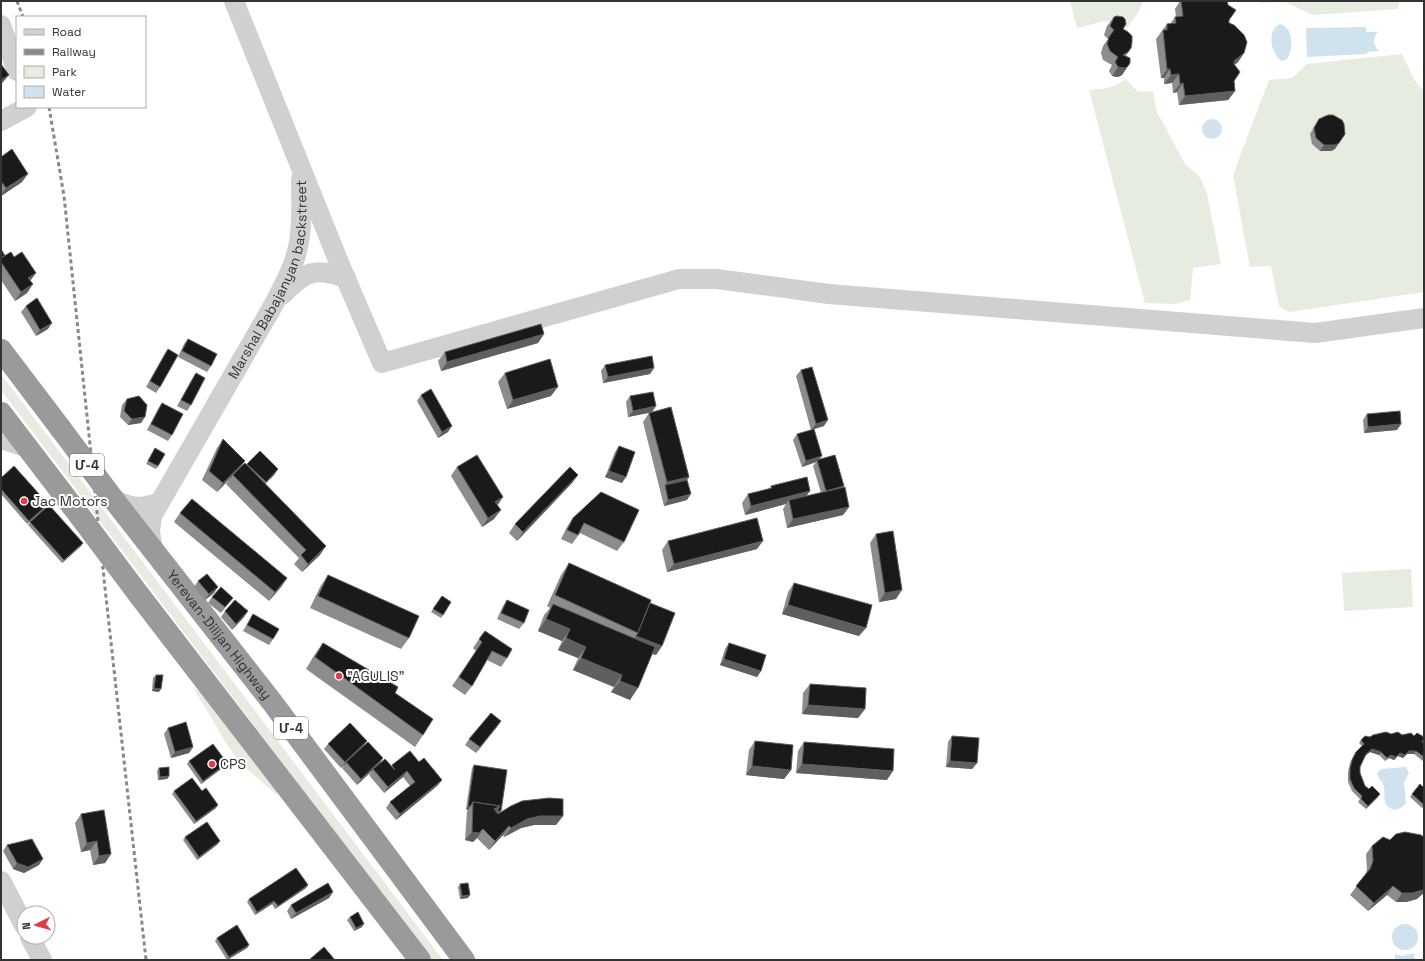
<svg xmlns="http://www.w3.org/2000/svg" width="1425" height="961" viewBox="0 0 1425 961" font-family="'Space Grotesk','Noto Sans Armenian',sans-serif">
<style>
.green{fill:#e6ecdf}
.water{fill:#cfe2ee}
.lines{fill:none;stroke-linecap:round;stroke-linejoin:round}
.minor{stroke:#d0d0d0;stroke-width:20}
.highway{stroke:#9a9a9a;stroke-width:22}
.rail{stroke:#888;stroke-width:3;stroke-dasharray:4 3;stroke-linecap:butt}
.highway-bridge{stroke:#9a9a9a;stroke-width:22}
.wall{fill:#8c8c8c}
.shaded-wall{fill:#5f5f5f}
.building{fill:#1a1a1a;stroke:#5f5f5f}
.poi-dot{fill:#e63946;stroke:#fff;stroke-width:1.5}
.labels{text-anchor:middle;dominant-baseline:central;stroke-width:4;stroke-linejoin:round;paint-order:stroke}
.shield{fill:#fff;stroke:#707070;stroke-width:1}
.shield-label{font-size:13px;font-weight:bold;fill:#333}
.street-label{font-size:14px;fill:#333;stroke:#fff}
.poi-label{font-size:14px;fill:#333;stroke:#fff;text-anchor:start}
</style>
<rect width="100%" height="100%" fill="#fff"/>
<!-- green -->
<g class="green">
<path d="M1070 1H1143L1138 13 1127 28 1105 21 1077 28Z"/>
<path d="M1260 1H1400L1398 9 1313 15 1285 2 1261 3Z"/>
<path d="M1402 54 1415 81 1424 91V292L1289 312 1279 306 1271 266 1250 267 1233 175 1269 80 1292 78 1307 64Z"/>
<path d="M1126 79 1138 92 1153 91 1157 112 1185 164 1200 177 1207 194 1221 264 1193 268 1190 300 1175 304 1145 303 1089 90C1105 89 1113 88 1126 79Z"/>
<path d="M1 374 443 960H431L1 390Z"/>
<path d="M1411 569 1413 607 1344 611 1342 573Z"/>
<path d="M193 687 201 693 277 791V795L240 763 224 740Z"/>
</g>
<!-- water -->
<g class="water">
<path d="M1280 24C1294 28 1294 50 1286 60L1281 61C1271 53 1266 30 1280 24Z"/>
<path d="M1366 27V32H1378C1372 39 1373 45 1379 51L1367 52V54L1307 57 1306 28Z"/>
<circle cx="1212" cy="129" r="10"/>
<path d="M1406 767 1409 773 1404 783 1406 803C1402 807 1398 811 1392 809 1380 804 1387 793 1383 784 1381 780 1378 778 1377 773L1381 769Z"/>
<circle cx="1405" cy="937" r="13"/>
<path d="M1414 953 1415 960H1395V954L1403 956Z"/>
</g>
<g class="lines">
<!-- minor -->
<g class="minor">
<path d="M234 1 340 265 382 363 679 279H717L829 294 1315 333 1424 318"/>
<path d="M1 25 17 71"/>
<path d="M1 121 27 107"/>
<path d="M282 295C306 271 314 267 346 278"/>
<path d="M1 439 26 447"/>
<path d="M114 500C134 508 137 509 158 503"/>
<path id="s1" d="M153 550 150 531 152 516 274 304C283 286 294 267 298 247 303 225 301 201 301 179"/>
<path d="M1 881 24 925"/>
<path d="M30 937 42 960"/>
</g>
<!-- highway -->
<g class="highway">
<path d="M1 350 61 429"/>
<path d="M1 413 73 507"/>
<path id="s2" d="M114 500 272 702 464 960"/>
<path d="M139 595 420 960"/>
</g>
<!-- rail -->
<g class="rail">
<path d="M17 1 23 17"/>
<path d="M49 107 64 196 105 588 146 960"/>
</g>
<!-- highway-bridge -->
<g class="highway-bridge">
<path d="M61 429 114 500"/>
<path d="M73 507 139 595"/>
</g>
</g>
<!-- wall -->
<g class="wall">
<path d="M1180 1H1227L1229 23 1244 53 1238 62 1234 65V81L1235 91 1228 100 1179 105 1177 92 1173 93 1172 83 1164 84V78H1161L1156 39 1167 24H1170L1175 17H1176L1175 9Z"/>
<path d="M1114 17 1123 29 1131 48 1126 56 1128 66 1122 75 1118 77 1112 76 1109 71 1112 65 1103 60 1101 53 1103 46 1108 39 1104 35 1107 26Z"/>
<path d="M1319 119 1335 149 1331 151H1320L1312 144 1310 134 1315 125Z"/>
<path d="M1 157 22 182 1 196Z"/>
<path d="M1 249 5 256 14 257 36 273 30 280 33 284 27 293 15 301 1 280Z"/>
<path d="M26 306 48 329 36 336 21 312Z"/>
<path d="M544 334 538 343 441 371 438 361 445 352Z"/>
<path d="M188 339 211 366 207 372 178 357 184 344Z"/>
<path d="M168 349 160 387 156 393 146 387 164 355Z"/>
<path d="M605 365 654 368 650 374 603 383 601 371Z"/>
<path d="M801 370 824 426 811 430 796 376Z"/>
<path d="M196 373 191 405 187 411 177 406 192 379Z"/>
<path d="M505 373 551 396 507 409 498 382Z"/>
<path d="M421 395 448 432 438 438 417 401Z"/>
<path d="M630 396 656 406 652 412 689 477 687 480V500L664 506 643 422 649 413 628 417 626 402Z"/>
<path d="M127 399 141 423 128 425 120 417 122 405Z"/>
<path d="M162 403 172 435 168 441 147 430 158 409Z"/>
<path d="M1367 414 1401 424 1397 430 1364 433 1363 420Z"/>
<path d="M797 434 819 459 844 486 842 488 849 507 843 515 787 528 783 509 786 504 745 515 742 503 748 494 769 489 771 486 810 491 806 496 821 493 813 466 816 462 802 467 793 440Z"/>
<path d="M223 439 240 468 246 465 247 464 278 469 274 475 265 484 320 555 302 572 294 564 299 558 226 484 230 479 217 492 202 480 217 448Z"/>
<path d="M619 446 622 483 605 477 615 452Z"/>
<path d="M155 448 158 466 156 469 146 464Z"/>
<path d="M457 467 503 497 497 505 494 519 482 527 451 476Z"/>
<path d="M578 475 572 483 517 541 509 533 515 524Z"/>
<path d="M1 478 48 504 46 507 27 524 1 494Z"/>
<path d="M180 513 287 578 281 587 269 601 174 522Z"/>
<path d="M573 518 624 542 617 551 580 533 572 544 561 539 567 527Z"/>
<path d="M30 522 83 543 81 546 62 563 28 525Z"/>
<path d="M876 534 896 599 879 602 870 543Z"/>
<path d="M668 541 757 549 667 572 662 550Z"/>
<path d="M569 563 650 603 662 646 656 655 652 654 630 700 611 692 614 687 573 670 578 658 558 650 562 641 538 631 544 615 550 608 547 606 561 575Z"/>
<path d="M328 575 409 638 401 649 310 608 320 587Z"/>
<path d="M198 581 214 593 205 600 194 587Z"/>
<path d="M794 583 859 636 782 614 788 592Z"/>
<path d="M442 596 451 602 441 618 431 612Z"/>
<path d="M212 597 233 598 221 613 208 603Z"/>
<path d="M507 600 524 623 519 629 497 619 503 606Z"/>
<path d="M225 611H248L244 617 232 630 221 617Z"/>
<path d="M253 614 273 639 269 645 243 631Z"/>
<path d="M479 639 507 658 501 667 487 660 472 686 465 695 452 686 476 651 473 648Z"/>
<path d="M323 643 395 693 423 735 415 747 306 669 315 654Z"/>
<path d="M729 643 761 671 757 677 720 665 725 649Z"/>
<path d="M156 675 159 692 152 691 153 678Z"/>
<path d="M810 684 865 709 858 718 802 714 803 693Z"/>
<path d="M501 721 476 753 465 745 469 739Z"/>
<path d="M168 728 193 747 189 753 171 758 164 734Z"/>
<path d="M1391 734 1414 736 1424 743V764L1423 761 1414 754H1407L1403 758 1398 756 1394 760 1389 758 1385 761 1379 755 1370 752 1365 756 1360 767V773L1365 786 1369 789 1380 794 1378 797 1366 809 1358 802 1360 799 1352 791 1348 782V772L1350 763 1356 752 1362 746 1359 743 1361 740 1370 737Z"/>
<path d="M952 736 977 763 972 769 946 767 948 742Z"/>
<path d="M755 741 791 770 784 779 746 775 749 750Z"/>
<path d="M804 742 887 780 796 773 798 751Z"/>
<path d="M328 744 364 745 383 758 379 764 392 766V765L419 762 442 780 437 786 396 820 386 808 390 802 410 786 403 777 384 793 369 775 372 771 357 785 342 768 345 764 341 768 324 749Z"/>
<path d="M189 761 225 766 201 784 187 764Z"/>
<path d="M474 765 500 813 563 816 556 825H534L521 828 504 837 503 835 489 850 477 838 473 842 465 840 467 811 468 810 466 809 472 768Z"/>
<path d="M159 768 169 776 167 779 158 780 157 771Z"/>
<path d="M1423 787 1424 806 1422 808 1410 797 1412 794Z"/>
<path d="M174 791H202L216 808 194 824 172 794Z"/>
<path d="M81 814 111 854 105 863 93 865 90 850 81 852 75 823Z"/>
<path d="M185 837 218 844 197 860 183 840Z"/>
<path d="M7 845 39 865 24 873 13 869 3 851Z"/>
<path d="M1372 846 1417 899 1406 902H1396L1387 895 1368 911 1350 895 1365 875 1367 870 1366 854Z"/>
<path d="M460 884 468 898 460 899 458 887Z"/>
<path d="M306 888 275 909 272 904 255 915 247 902 249 899Z"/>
<path d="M333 892 329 898 291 919 287 911 291 905Z"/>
<path d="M350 917 362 927 354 931 347 920Z"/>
<path d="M217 938 249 945 247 948 227 960 215 941Z"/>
</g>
<!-- shaded-wall -->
<g class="shaded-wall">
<path d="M1244 53 1238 62 1228 70 1234 61Z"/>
<path d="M1128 66 1122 75 1118 77 1112 76 1118 67Z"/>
<path d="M1167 69H1170L1164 78H1161Z"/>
<path d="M1179 74 1172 83 1164 84 1171 75Z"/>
<path d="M9 75 4 81 1 84V80Z"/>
<path d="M1183 83 1177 92 1173 93 1180 84Z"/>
<path d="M1235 91 1228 100 1179 105 1185 96Z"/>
<path d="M1339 143 1335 149 1331 151H1320L1324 145Z"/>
<path d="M28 174 22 182 1 196V195L6 188Z"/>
<path d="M36 273 30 281 28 278Z"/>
<path d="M33 284 27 293 15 301 21 292Z"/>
<path d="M52 323 48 329 36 336 40 330Z"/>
<path d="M544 334 538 343 441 371 447 362Z"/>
<path d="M654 368 650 374 603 383 608 377Z"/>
<path d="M558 387 551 396 507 409 513 400Z"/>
<path d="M656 406 652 412 628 417 633 411Z"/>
<path d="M145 417 141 423 128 425 132 419Z"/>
<path d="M828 420 824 426 811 430 816 424Z"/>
<path d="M1401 424 1397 430 1364 433 1368 427Z"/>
<path d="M452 426 448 432 438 438 442 432Z"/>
<path d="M822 456 818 461 817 460 816 462 802 467 806 461Z"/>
<path d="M245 461 239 470 233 475 230 478 217 492 223 483Z"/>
<path d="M278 469 274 475 261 488 266 482Z"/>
<path d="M609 471 626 477 622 483 605 477Z"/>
<path d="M578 475 572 483 517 541 523 532Z"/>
<path d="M689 477 683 486 665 485 667 482Z"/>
<path d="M844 486 840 491 822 497 826 491Z"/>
<path d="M810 491 804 499 789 500 786 504 745 515 751 506Z"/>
<path d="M691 494 687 500 664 506 668 500Z"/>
<path d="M503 497 497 506 495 502Z"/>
<path d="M48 504 46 507 27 524 29 521Z"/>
<path d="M849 507 843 515 787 528 793 519Z"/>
<path d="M501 510 494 519 482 527 488 518Z"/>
<path d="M763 541 757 549 667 572 674 564Z"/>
<path d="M83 543 81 546 62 563 64 560Z"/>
<path d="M326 546 320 555 302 572 308 564Z"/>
<path d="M287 578 281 587 269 601 275 592Z"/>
<path d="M218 587 214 593 205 600 209 594Z"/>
<path d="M902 590 896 599 879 602 885 593Z"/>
<path d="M788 605 866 628 859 636 782 614Z"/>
<path d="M248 611 244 617 232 630 236 624Z"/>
<path d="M546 619 570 629 562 641 538 631Z"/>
<path d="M636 636 662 646 656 655 630 645Z"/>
<path d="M566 638 586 647 578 658 558 650Z"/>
<path d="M581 658 622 675 614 687 573 670Z"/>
<path d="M724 659 761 671 757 677 720 665Z"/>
<path d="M620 681 638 688 630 700 611 692Z"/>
<path d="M154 688 161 689 159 692 152 691Z"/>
<path d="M808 705 865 709 858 718 802 714Z"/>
<path d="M501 721 497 727 476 753 480 747Z"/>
<path d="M367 741 363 747 341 768 345 762Z"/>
<path d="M193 747 189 753 171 758 175 752Z"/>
<path d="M1372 749 1381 752 1379 755 1370 752 1364 757 1366 754Z"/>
<path d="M1409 751H1416L1414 754H1407L1403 758 1398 756 1394 760 1389 758 1385 761 1391 755Z"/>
<path d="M383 758 379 764 357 785 361 779Z"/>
<path d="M950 761 977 763 972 769 946 767Z"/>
<path d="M227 763 225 766 201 784 203 781Z"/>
<path d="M802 764 893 771 887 780 796 773Z"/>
<path d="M752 766 791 770 784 779 746 775Z"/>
<path d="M407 771 403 777 384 793 388 787Z"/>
<path d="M169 776 167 779 158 780 160 777Z"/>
<path d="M442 780 437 786 396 820 400 814Z"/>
<path d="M1380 794 1378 797 1366 809 1368 806Z"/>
<path d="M218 805 216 808 194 824 196 821Z"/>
<path d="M468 806 470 807 468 810 466 809Z"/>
<path d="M500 806 501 811 499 814 494 809Z"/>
<path d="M540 816H563L556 825H534L521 828 504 837 511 828 527 819Z"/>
<path d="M509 826 503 835 489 850 495 841Z"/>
<path d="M483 829 477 838 473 842 465 840 472 832Z"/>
<path d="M97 841 90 850 81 852 87 843Z"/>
<path d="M220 841 218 844 197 860 199 857Z"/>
<path d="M111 854 105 863 93 865 99 856Z"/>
<path d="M43 859 39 865 24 873 13 869 17 863Z"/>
<path d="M308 885 306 888 275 909 278 906Z"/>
<path d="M1393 886 1387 895 1368 911 1374 903Z"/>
<path d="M1424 889V893L1417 899 1406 902H1396L1402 893Z"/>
<path d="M333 892 329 898 291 919 296 913Z"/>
<path d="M470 895 468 898 460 899 462 896Z"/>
<path d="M274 901 272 904 255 915 257 912Z"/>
<path d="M364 924 362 927 354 931 356 928Z"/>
<path d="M249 945 247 948 227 960 229 957Z"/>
</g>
<!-- building -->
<g class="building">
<path d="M1181 1H1227L1228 5 1236 10 1229 20V23L1234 25 1244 35 1247 42 1244 53 1234 61V64L1240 72 1234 81 1235 91 1185 96 1183 83 1180 84 1179 74 1171 75 1170 69H1167L1163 30H1167V24L1176 23 1175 17 1183 16Z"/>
<path d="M1117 16 1123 17 1125 19 1126 24 1123 29 1128 32 1132 36V42L1131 48 1128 52 1123 55 1130 58V63L1128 66 1125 68 1118 67 1115 62 1118 57 1110 51 1107 44 1109 37 1114 30 1110 26 1114 17Z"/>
<path d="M1 64 9 75 1 80Z"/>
<path d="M1328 115H1333L1342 120 1344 124 1345 134 1339 143 1335 145H1324L1316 138 1314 128 1319 119Z"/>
<path d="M12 149 28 174 6 188 1 181V157Z"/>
<path d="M1 249 5 256 1 258Z"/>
<path d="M11 252 14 257 22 252 36 273 28 278 33 284 21 292 1 262V258Z"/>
<path d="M37 298 52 323 40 330 26 306Z"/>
<path d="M541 324 544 334 447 362 445 352Z"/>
<path d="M188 339 217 354 211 366 182 351Z"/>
<path d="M168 349 178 355 160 387 150 381Z"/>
<path d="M652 356 654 368 608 377 605 365Z"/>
<path d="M550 359 558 387 513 400 505 373Z"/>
<path d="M812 367 828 420 816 424 801 370Z"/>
<path d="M196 373 205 378 191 405 181 400Z"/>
<path d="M431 389 452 426 442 432 421 395Z"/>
<path d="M653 392 656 406 633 411 630 396Z"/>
<path d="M139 396 147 405 145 417 132 419 124 411 127 399Z"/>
<path d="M162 403 183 414 172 435 151 424Z"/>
<path d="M671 407 689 477 667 482 649 413Z"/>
<path d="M1400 411 1401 424 1368 427 1367 414Z"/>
<path d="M814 429 822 456 806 461 797 434Z"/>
<path d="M223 439 245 461 223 483 209 471Z"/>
<path d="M619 446 635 452 626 477 609 471Z"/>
<path d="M155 448 165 454 158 466 148 461Z"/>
<path d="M260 451 278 469 266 482 247 464Z"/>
<path d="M477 455 503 497 495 502 501 510 488 518 457 467Z"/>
<path d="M835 455 844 486 826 491 817 460Z"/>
<path d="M245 463 326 546 308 564 301 555 306 550 233 475Z"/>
<path d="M14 466 48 504 29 521 1 489V478Z"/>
<path d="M570 467 578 475 523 532 515 524Z"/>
<path d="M807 477 810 491 751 506 748 494 772 488 771 486Z"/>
<path d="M687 480 691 494 668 500 665 485Z"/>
<path d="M845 487 849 507 793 519 789 500Z"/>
<path d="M601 492 639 510 624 542 584 523 578 535 567 530 573 518Z"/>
<path d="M192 499 287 578 275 592 180 513Z"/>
<path d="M49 505 83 543 64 560 30 522Z"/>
<path d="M757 518 763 541 674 564 668 541Z"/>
<path d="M893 531 902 590 885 593 876 534Z"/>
<path d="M569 563 651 600 638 633 555 595Z"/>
<path d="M207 574 218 587 209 594 198 581Z"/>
<path d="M328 575 419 616 409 638 318 596Z"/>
<path d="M794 583 872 605 866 628 788 605Z"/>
<path d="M221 587 233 598 225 607 212 597Z"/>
<path d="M442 596 451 602 443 615 433 609Z"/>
<path d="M235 600 248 611 236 624 225 611Z"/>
<path d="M507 600 529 610 524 623 501 613Z"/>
<path d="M650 603 675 613 662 646 636 636 638 633Z"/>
<path d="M553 604 655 647 638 688 620 681 622 675 581 658 586 647 566 638 570 629 546 619Z"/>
<path d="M253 614 279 629 273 639 247 625Z"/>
<path d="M485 631 512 649 507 658 492 651 472 686 459 677 482 642 479 639Z"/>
<path d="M323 643 398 687 395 693 433 719 423 735 315 657Z"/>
<path d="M729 643 766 655 761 671 724 659Z"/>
<path d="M156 675H163L161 689 154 688Z"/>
<path d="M810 684 866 688 865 709 808 705Z"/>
<path d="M491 713 501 721 480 747 469 739Z"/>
<path d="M186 722 193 747 175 752 168 728Z"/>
<path d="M350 723 367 741 345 762 328 744Z"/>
<path d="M1386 732 1391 734 1398 732 1402 735 1411 733 1414 736 1417 733 1424 737V738L1422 742 1424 743V757L1416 751H1409L1405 755 1400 753 1396 757 1391 755 1387 758 1381 752 1372 749 1366 754 1360 767V773L1365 786 1369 789 1372 786 1380 794 1368 806 1361 799 1362 796 1354 788 1350 779V769L1352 760 1356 752 1364 744 1361 740 1365 736 1370 737 1373 735Z"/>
<path d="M952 736 979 738 977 763 950 761Z"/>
<path d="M755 741 793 745 791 770 752 766Z"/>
<path d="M368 742 383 758 361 779 346 762Z"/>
<path d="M804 742 894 749 893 771 802 764Z"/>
<path d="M213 744 227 763 203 781 189 761Z"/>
<path d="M410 751 419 762 424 758 442 780 400 814 390 802 415 782 407 771 388 787 373 769 385 759 395 770 392 765Z"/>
<path d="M474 765 507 770 501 811H497L500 806 473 802 470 807 468 806Z"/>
<path d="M169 767V776L160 777 159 768Z"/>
<path d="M192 778 202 791 206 788 218 805 196 821 174 791Z"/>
<path d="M1420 784 1423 787 1424 785V805L1412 794Z"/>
<path d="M549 798 563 799V816H540L527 819 511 828 509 826 495 841 483 829 479 833 472 832 473 802 500 806 494 809 498 814 511 806 522 801Z"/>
<path d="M104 810 111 854 99 856 97 841 87 843 81 814Z"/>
<path d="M207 822 220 841 199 857 185 837Z"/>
<path d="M1405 832 1421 835 1424 837V889L1423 890 1412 893H1402L1393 886 1374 903 1356 886 1370 869 1373 861 1372 846 1383 837 1390 840 1396 834Z"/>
<path d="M32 839 43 859 28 867 17 863 7 845Z"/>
<path d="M296 868 308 885 278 906 274 901 257 912 249 899Z"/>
<path d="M328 883 333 892 296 913 291 905Z"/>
<path d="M468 883 470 895 462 896 460 884Z"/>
<path d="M358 912 364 924 356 928 350 917Z"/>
<path d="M237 925 249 945 229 957 217 938Z"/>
<path d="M324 947 335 960H309Z"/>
</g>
<!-- markers -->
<g class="poi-dot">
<circle cx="24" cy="501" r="4"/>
<circle cx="339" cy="676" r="4"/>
<circle cx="212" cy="764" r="4"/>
</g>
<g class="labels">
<!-- shield labels -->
<g class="shield">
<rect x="70" y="454" width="34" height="22" rx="3"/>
<rect x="274" y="717" width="34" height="22" rx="3"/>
</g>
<g class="shield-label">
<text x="87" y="465">Մ-4</text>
<text x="291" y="728">Մ-4</text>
</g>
<!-- street labels -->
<g class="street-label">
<text stroke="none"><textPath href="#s1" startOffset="301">Marshal Babajanyan backstreet</textPath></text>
<text stroke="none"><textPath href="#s2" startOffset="171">Yerevan-Dilijan Highway</textPath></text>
</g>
<!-- poi labels -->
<g class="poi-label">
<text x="32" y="501">Jac Motors</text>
<text x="347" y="676">"AGULIS"</text>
<text x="220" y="764">CPS</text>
</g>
</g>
<!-- border -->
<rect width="1425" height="961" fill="none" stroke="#333333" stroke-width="4"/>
<!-- legend -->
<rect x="16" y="16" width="130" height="92" fill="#ffffff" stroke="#adadad"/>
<rect x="24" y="29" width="20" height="6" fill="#d0d0d0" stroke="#adadad"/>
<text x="52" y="36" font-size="12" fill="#333333">Road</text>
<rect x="24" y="49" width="20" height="6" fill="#888888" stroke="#adadad"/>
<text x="52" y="56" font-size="12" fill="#333333">Railway</text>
<rect x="24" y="66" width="20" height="12" fill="#e6ecdf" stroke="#adadad"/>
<text x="52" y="76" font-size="12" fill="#333333">Park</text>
<rect x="24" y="86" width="20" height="12" fill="#cfe2ee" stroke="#adadad"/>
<text x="52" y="96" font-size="12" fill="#333333">Water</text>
<!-- north arrow -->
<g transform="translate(36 925) rotate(264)"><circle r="19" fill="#ffffff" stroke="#adadad"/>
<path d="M0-3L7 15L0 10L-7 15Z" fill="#e63946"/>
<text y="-6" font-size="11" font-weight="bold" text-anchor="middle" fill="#333333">N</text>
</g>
</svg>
